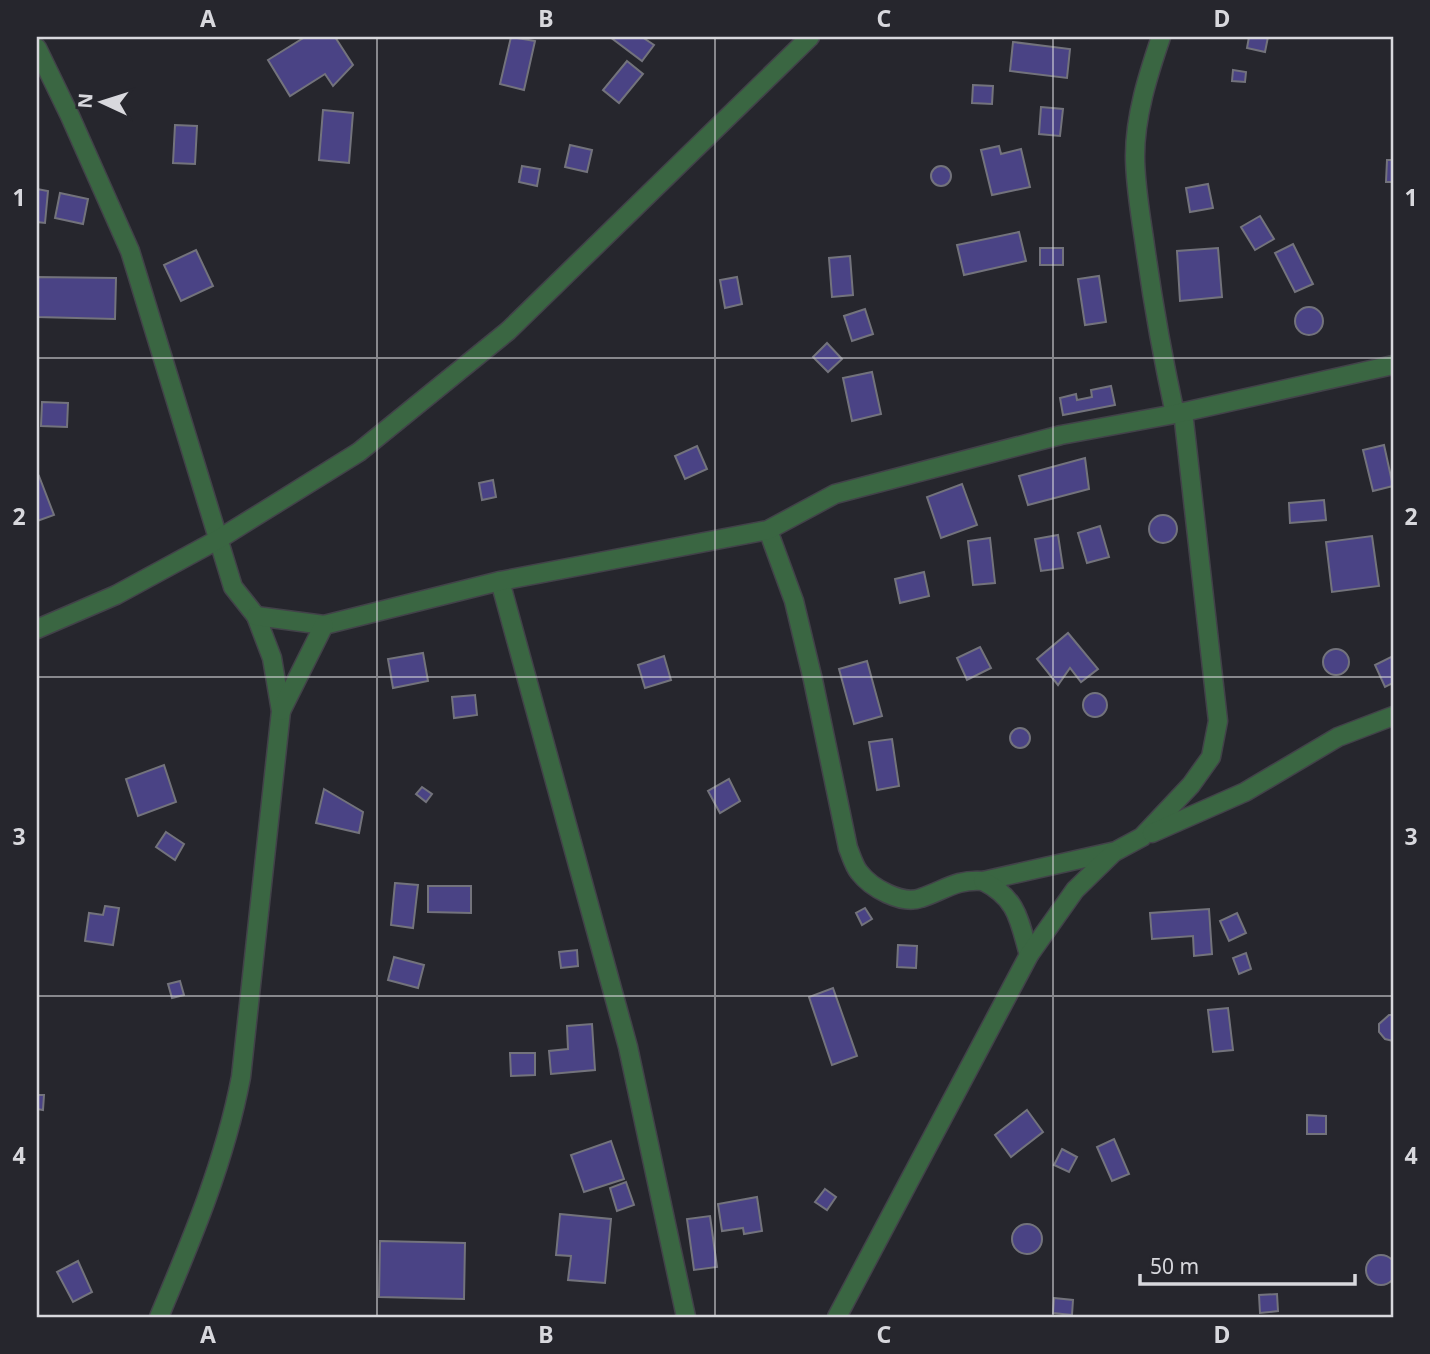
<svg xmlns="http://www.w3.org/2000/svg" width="1430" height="1354" viewBox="0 0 1430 1354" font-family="'Noto Sans',sans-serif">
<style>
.building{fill:#4a4385;stroke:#73737c;stroke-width:2}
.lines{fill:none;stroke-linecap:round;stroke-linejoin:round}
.minor-casing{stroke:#424249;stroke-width:21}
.tertiary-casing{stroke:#424249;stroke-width:21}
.minor{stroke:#3a6642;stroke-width:18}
.tertiary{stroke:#3a6642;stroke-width:18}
.grid{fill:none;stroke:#d8d8dd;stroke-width:2;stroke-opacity:0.55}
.neatline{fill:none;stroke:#d8d8dd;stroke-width:2.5}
.grid-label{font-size:23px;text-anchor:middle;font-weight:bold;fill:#d8d8dd}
</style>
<rect width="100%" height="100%" fill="#26262d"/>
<!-- building -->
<g class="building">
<path d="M305 37H335L353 65 333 86 325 74 290 96 268 60Z"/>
<path d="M511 37 535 41 524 90 500 84Z"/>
<path d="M610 37H642L654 45 642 61Z"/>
<path d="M1249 37H1268L1265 52 1247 48Z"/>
<path d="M1013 42 1070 49 1067 78 1010 71Z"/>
<path d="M627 61 643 74 619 103 603 90Z"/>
<path d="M1233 70 1246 72 1245 82 1232 81Z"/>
<path d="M973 85 993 86 992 104 972 103Z"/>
<path d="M1041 107 1063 109 1060 136 1039 134Z"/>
<path d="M323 110 353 113 349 163 319 160Z"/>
<path d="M175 125 197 126 195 164 173 163Z"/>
<path d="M570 145 592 150 587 172 565 167Z"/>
<path d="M999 146 1001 154 1021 149 1030 187 992 195 981 150Z"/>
<path d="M1387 160H1393V182H1386Z"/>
<path d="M522 166 540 169 537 186 519 182Z"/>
<circle cx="941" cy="176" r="10"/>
<path d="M1208 184 1213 208 1190 212 1186 188Z"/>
<path d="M37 189 48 191 45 223 37 222Z"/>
<path d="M60 193 88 199 83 224 55 218Z"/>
<path d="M1260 216 1274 239 1255 250 1241 227Z"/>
<path d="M1019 232 1026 261 964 275 957 245Z"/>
<path d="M1293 244 1313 284 1295 292 1275 253Z"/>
<rect x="1040" y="248" width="23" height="17"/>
<path d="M1218 248 1222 297 1180 301 1177 251Z"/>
<path d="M196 250 213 286 181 301 164 265Z"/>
<path d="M850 256 853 295 832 297 829 258Z"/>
<path d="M1099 276 1106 322 1085 325 1078 279Z"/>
<path d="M37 277 116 278 115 319 37 317Z"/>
<path d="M737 277 742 304 725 308 720 280Z"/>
<circle cx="1309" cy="321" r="14"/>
<path d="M865 309 873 334 852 341 844 316Z"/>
<path d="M827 343 842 359 828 372 813 357Z"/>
<path d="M872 372 881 414 852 421 843 378Z"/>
<path d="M1111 386 1115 405 1063 415 1060 398 1076 394 1077 400 1092 397 1091 390Z"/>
<path d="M42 402 68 403 67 427 41 426Z"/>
<path d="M1384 445 1393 486 1373 491 1363 450Z"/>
<path d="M697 446 707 469 685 479 675 456Z"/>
<path d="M1085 458 1089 489 1028 505 1019 476Z"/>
<path d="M39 476 54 515 37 521V477Z"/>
<path d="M493 480 496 497 482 500 479 483Z"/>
<path d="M962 484 977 525 941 538 927 497Z"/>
<path d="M1324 500 1326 520 1290 523 1289 503Z"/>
<circle cx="1163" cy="529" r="14"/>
<path d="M1100 526 1109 557 1087 563 1078 533Z"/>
<path d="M1058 535 1063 568 1041 571 1035 539Z"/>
<path d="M1372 536 1379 586 1332 592 1326 542Z"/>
<path d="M990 538 995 583 973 585 968 541Z"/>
<path d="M924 572 929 596 900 603 895 579Z"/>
<path d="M1068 633 1098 669 1081 682 1070 668 1058 685 1037 659Z"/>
<path d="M980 647 991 668 967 680 957 658Z"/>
<circle cx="1336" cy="662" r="13"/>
<path d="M423 653 428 681 393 688 388 659Z"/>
<path d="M664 656 671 680 645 688 638 665Z"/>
<path d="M1393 656V683L1385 687 1375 665Z"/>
<path d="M867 661 882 716 854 724 839 669Z"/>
<circle cx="1095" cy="705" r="12"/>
<path d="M475 695 477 715 454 718 452 697Z"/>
<circle cx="1020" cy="738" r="10"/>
<path d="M892 739 899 786 877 790 869 742Z"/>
<path d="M164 765 176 802 138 816 126 779Z"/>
<path d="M729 779 740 801 720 813 708 791Z"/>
<path d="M422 787 432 794 426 802 416 794Z"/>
<path d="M324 789 363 812 359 833 316 823Z"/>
<path d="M166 832 184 844 175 860 156 847Z"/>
<path d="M395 883 418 885 413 928 391 925Z"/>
<path d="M428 886H471V913L428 912Z"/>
<path d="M105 906 119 908 113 945 85 941 89 913 103 915Z"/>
<path d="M865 908 872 919 862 925 856 913Z"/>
<path d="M1209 909 1212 954 1194 956 1193 936 1152 939 1150 913Z"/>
<path d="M1237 913 1246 933 1229 941 1220 921Z"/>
<path d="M898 945 917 946 916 968 897 967Z"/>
<path d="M577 950 578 966 561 968 559 952Z"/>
<path d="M1246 953 1251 969 1239 974 1233 958Z"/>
<path d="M394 957 424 965 418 988 388 980Z"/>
<path d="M180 981 184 995 172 998 168 984Z"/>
<path d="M833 988 857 1056 832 1065 809 997Z"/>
<path d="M1228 1008 1233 1050 1213 1052 1208 1010Z"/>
<path d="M1389 1015H1393V1041L1385 1039 1379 1032V1024Z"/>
<path d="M592 1024 595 1070 551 1074 549 1051 568 1049 567 1026Z"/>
<path d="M510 1053H535V1075L511 1076Z"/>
<path d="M37 1095H44L43 1110 37 1109Z"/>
<path d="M1027 1110 1043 1132 1011 1157 995 1135Z"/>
<path d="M1307 1115 1326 1116V1134H1307Z"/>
<path d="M1114 1139 1129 1174 1112 1181 1097 1147Z"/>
<path d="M611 1141 624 1179 584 1192 571 1155Z"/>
<path d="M1062 1149 1077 1157 1069 1172 1054 1165Z"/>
<path d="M626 1182 634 1205 617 1211 610 1188Z"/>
<path d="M825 1189 836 1197 827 1210 815 1202Z"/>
<path d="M757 1197 762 1231 744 1234 743 1228 722 1231 718 1204Z"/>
<path d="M560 1214 611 1219 605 1283 568 1280 571 1256 556 1255Z"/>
<path d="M710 1216 717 1267 694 1270 687 1219Z"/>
<circle cx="1027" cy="1239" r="15"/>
<path d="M380 1241 465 1243 464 1299 379 1297Z"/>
<circle cx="1381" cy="1270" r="15"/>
<path d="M78 1261 92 1292 73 1302 57 1272Z"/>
<path d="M1277 1294 1278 1311 1260 1313 1259 1295Z"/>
<path d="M1054 1298 1073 1300 1072 1315 1053 1313Z"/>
</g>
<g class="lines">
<defs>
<g id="minor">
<path d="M1161 37C1148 75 1135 116 1135 156 1135 186 1141 217 1145 246 1153 303 1163 359 1175 414"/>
<path d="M37 48 70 116 130 251 233 587 256 616 272 658 281 711 241 1077C225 1161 192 1239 159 1317"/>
<path d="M768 530 794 601 813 680 848 848C851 855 854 866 859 872 871 888 902 905 921 898 945 890 956 879 983 881L1116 851 1142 837 1191 785 1211 757 1218 721 1183 412"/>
<path d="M500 581 628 1047 686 1317"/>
<path d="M256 616 324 625 500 581 768 530 835 494 1061 435 1175 414 1393 365"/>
<path d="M281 711 324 625"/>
<path d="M1152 833 1245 792 1338 737 1393 716"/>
<path d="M983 881C1018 899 1019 920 1029 955"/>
<path d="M837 1317 1029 955 1075 890 1113 853"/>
</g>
<path id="tertiary" d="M37 629 116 595 219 539 359 452 508 331 810 37"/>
</defs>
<!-- minor casing -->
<use href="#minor" class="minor-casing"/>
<!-- tertiary casing -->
<use href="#tertiary" class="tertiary-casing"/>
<!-- minor -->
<use href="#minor" class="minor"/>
<!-- tertiary -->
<use href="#tertiary" class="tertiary"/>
</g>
<!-- grid -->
<path class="grid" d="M377 37V1317M715 37V1317M1053 37V1317M37 358H1393M37 677H1393M37 996H1393"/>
<!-- border -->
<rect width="1430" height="1354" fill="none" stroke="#26262d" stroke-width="77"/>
<!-- north arrow -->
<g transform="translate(102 102) rotate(274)" stroke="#26262d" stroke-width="5" paint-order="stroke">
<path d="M0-5L12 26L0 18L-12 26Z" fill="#d8d8dd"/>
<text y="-10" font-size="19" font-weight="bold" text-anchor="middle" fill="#d8d8dd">N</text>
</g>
<!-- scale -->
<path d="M1140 1274v10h215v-10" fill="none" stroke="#d8d8dd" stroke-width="3.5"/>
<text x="1150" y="1274" font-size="21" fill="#d8d8dd" stroke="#26262d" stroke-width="5" paint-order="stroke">50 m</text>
<rect x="38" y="38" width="1354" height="1278" class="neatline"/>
<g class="grid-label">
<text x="208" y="27">A</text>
<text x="546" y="27">B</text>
<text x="884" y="27">C</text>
<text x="1222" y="27">D</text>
<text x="19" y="206">1</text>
<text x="1411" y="206">1</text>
<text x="19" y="525">2</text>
<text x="1411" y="525">2</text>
<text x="19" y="845">3</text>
<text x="1411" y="845">3</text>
<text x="19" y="1164">4</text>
<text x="1411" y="1164">4</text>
<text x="208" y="1343">A</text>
<text x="546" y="1343">B</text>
<text x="884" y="1343">C</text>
<text x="1222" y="1343">D</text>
</g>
</svg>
